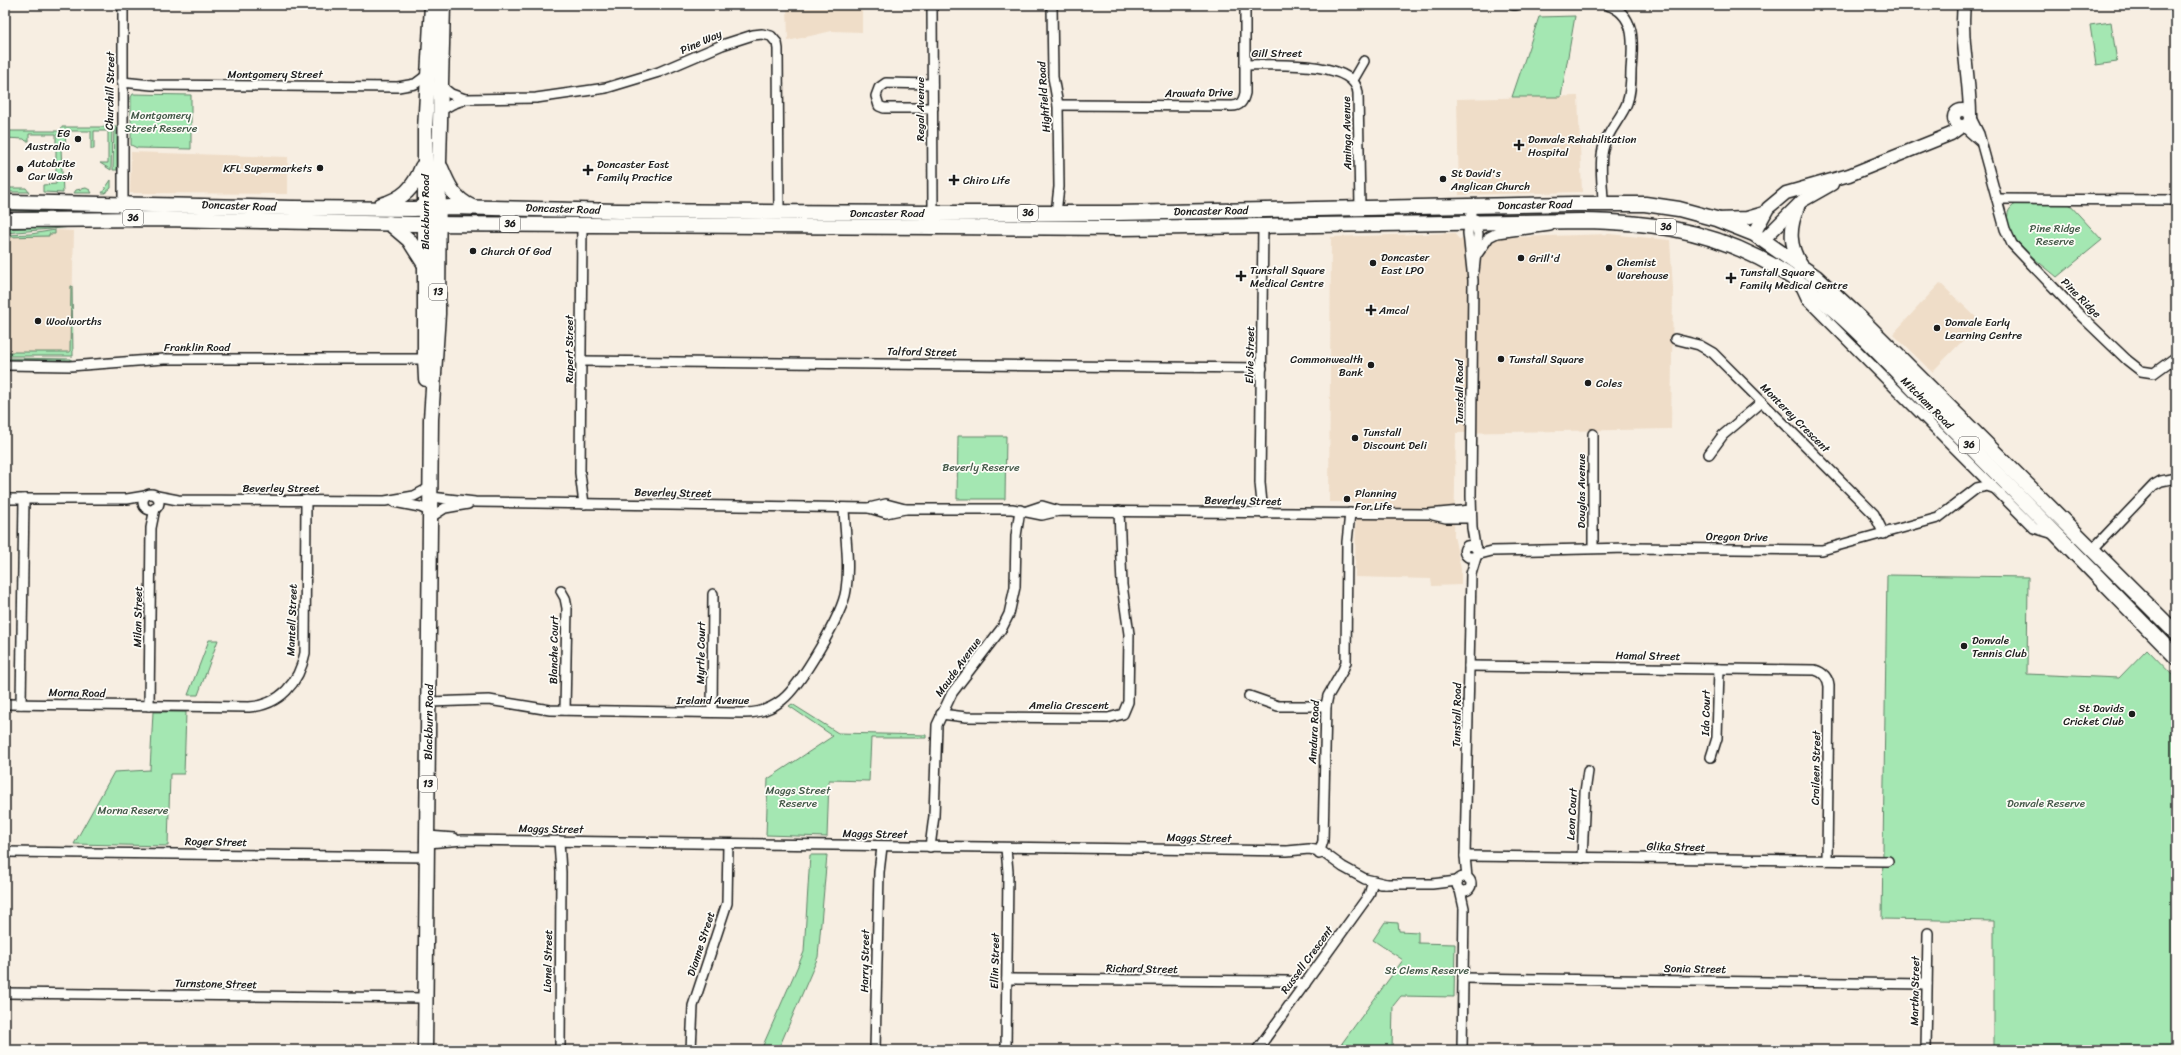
<svg xmlns="http://www.w3.org/2000/svg" width="2181" height="1055" viewBox="0 0 2181 1055" font-family="Sriracha,sans-serif">
<style>
.built{fill:#efddc8}
.green{fill:#a4e7b2;stroke:#608267}
.lines{fill:none;stroke-linecap:round;stroke-linejoin:round}
.minor-casing{stroke:#1c1c1c;stroke-width:12}
.secondary-casing{stroke:#1c1c1c;stroke-width:15}
.primary-casing{stroke:#1c1c1c;stroke-width:17}
.minor{stroke:#fdfcf7;stroke-width:9}
.secondary{stroke:#fdfcf7;stroke-width:12}
.primary{stroke:#fdfcf7;stroke-width:14}
.poi-dot{fill:#1c1c1c;stroke:#fdfcf7;stroke-width:1.5}
.labels{text-anchor:middle;dominant-baseline:central;stroke-width:3.5;stroke-linejoin:round;paint-order:stroke}
.shield{fill:#fdfcf7;stroke:#605f5e;stroke-width:1}
.shield-label{font-size:10px;font-weight:bold;fill:#1c1c1c}
.street-label{font-size:11px;fill:#1c1c1c;stroke:#fdfcf7}
.park-label{font-size:11px;fill:#455949;stroke:#fdfcf7}
.poi-label{font-size:11px;fill:#1c1c1c;stroke:#fdfcf7;text-anchor:start}
</style>
<rect width="100%" height="100%" fill="#f7eee2"/>
<filter id="ink" filterUnits="userSpaceOnUse"><feTurbulence type="fractalNoise" baseFrequency=".025" numOctaves="2"/><feDisplacementMap in="SourceGraphic" scale="8" xChannelSelector="R" yChannelSelector="G"/><feConvolveMatrix kernelMatrix="1 2 1 2 8 2 1 2 1" color-interpolation-filters="sRGB"/></filter>
<g filter="url(#ink)">
<!-- built -->
<g class="built">
<path d="M787 5H862V32L832 31 788 41Z"/>
<path d="M1578 96 1582 192 1459 195 1457 99Z"/>
<path d="M131 152 288 157V194L130 193Z"/>
<path d="M58 230 74 231 71 354H5V236L50 233Z"/>
<path d="M1454 233 1459 239 1609 234 1670 240 1673 289 1671 429 1456 433 1454 536 1461 569V585L1432 586 1431 579 1355 577 1356 502H1329L1331 237Z"/>
<path d="M1940 283 1981 322 1932 372 1893 334Z"/>
</g>
<!-- green -->
<g class="green">
<path d="M1575 16 1561 97H1512L1539 17Z"/>
<path d="M2111 22 2117 62 2096 65 2090 25Z"/>
<path d="M133 94 191 95V149L137 148 131 145V97Z"/>
<path d="M62 127H112L111 170 100 163H108V131H94V149H91V131H66L65 147 61 148 63 193 43 192V185L56 184V134H29V141H26L24 139 5 138V131H61Z"/>
<path d="M114 127H117V170H113Z"/>
<path d="M111 180V188L105 193H102Z"/>
<path d="M5 188H26L29 192H5Z"/>
<path d="M86 188 90 190 92 193H74L76 190Z"/>
<path d="M2068 203 2102 240 2057 277C2041 263 2002 238 2008 213 2009 209 2012 206 2016 204 2029 200 2054 203 2068 203Z"/>
<path d="M5 207 29 208 81 214 5 210Z"/>
<path d="M57 226 73 227 5 233V229Z"/>
<path d="M55 230V234H49V236L5 237V235L31 234Z"/>
<path d="M71 286H72L73 356H5V352H70Z"/>
<path d="M5 358 71 359V361H5Z"/>
<path d="M958 436H1006L1005 499H957Z"/>
<path d="M1887 575 2028 577 2027 674 2119 678 2147 649 2176 679V1050H1994V921L1882 919Z"/>
<path d="M209 640H218L198 695H188Z"/>
<path d="M792 704 838 733 926 735V738H871L869 781 829 780 827 837 766 835 768 779 833 736 789 706Z"/>
<path d="M153 712H186L184 774H170L168 846 74 844 114 772 150 770Z"/>
<path d="M810 855H827L818 957 778 1050H761L804 952Z"/>
<path d="M1385 922 1398 923 1399 931 1418 932V943L1455 944 1454 997 1401 996 1393 1006 1392 1050H1337L1403 960 1373 940Z"/>
</g>
<g class="lines">
<defs>
<g id="minor">
<path d="M123 5V209"/>
<path d="M932 5 933 213"/>
<path d="M1052 5 1053 77 1058 105 1059 187 1056 213"/>
<path d="M1513 5H1516"/>
<path d="M1245 65C1270 65 1355 59 1358 93L1360 209"/>
<path d="M1353 80 1364 61"/>
<path d="M122 82 152 85 398 87 415 84 427 75"/>
<path d="M932 84 886 83 879 88 876 96 879 106 884 108H933"/>
<path d="M441 86 451 94 465 99"/>
<path d="M1058 105 1232 106C1240 106 1243 102 1245 93V5"/>
<path d="M440 111 452 104 466 99 536 98 606 88 659 72 722 45 753 35 762 34 771 36 777 43 778 49 779 212"/>
<path d="M1970 116 1979 134 2005 229 2012 244 2078 313 2127 360 2141 371 2154 373 2176 357"/>
<path d="M1963 126 1979 140"/>
<path d="M1997 199 2176 200"/>
<path d="M1603 204C1603 186 1599 166 1603 149 1607 131 1621 119 1627 103 1631 92 1631 81 1631 70 1633 45 1637 14 1607 5"/>
<path d="M1472 206 1468 233 1473 280 1471 496 1472 528 1475 546"/>
<path d="M582 225 580 473 584 504"/>
<path d="M1478 253 1489 237 1497 233 1550 226"/>
<path d="M1474 271 1478 234 1475 219"/>
<path d="M1800 285 1807 300 2034 528 2054 534"/>
<path d="M1675 339 1699 345 1713 353 1874 514 1884 534"/>
<path d="M581 361 1262 368"/>
<path d="M5 365 70 366 164 359H429"/>
<path d="M1709 454 1723 435 1762 402"/>
<circle cx="151" cy="502" r="8"/>
<path d="M157 496 178 500 385 501 414 496 431 487"/>
<path d="M431 497 475 502 869 508 886 504 905 509H1012L1042 515 1059 511 1428 514 1471 510"/>
<path d="M5 499H127L145 496"/>
<path d="M394 502 420 507 431 512"/>
<path d="M869 508 886 513 905 509"/>
<path d="M1027 511 1042 506 1059 511"/>
<path d="M1263 513 1260 483 1263 226"/>
<path d="M1433 515 1446 518H1471"/>
<path d="M431 517 445 508 468 504"/>
<path d="M1593 548V434"/>
<path d="M2092 550 2154 485 2161 481 2176 478"/>
<path d="M1476 555 1492 551 1629 548 1822 550 1938 518 1977 488 1987 486 1993 488"/>
<path d="M561 591 565 598 567 608 565 710"/>
<path d="M1469 666 1815 670C1823 672 1828 678 1829 686L1827 860"/>
<path d="M1249 696 1278 706H1326"/>
<path d="M429 702 489 700 550 710 745 713C758 713 771 709 782 700 800 686 843 614 846 590 850 563 845 535 844 508"/>
<path d="M5 704 249 707C280 705 299 683 305 653L306 500"/>
<path d="M21 704 24 499"/>
<path d="M149 706 151 528 155 508"/>
<path d="M712 712 713 594"/>
<path d="M941 714 966 717 1108 718 1123 714 1128 702 1129 634 1122 585 1119 511"/>
<path d="M1711 757 1717 738 1719 669"/>
<path d="M428 836 454 838"/>
<path d="M559 841 561 872 560 1050"/>
<path d="M428 843 463 840 1287 851 1309 849 1321 851 1343 867 1365 879 1386 884"/>
<path d="M930 847 934 816 937 725 952 693 1002 628 1009 614 1015 587 1016 536 1020 510"/>
<path d="M1006 848 1008 872 1006 1050"/>
<path d="M5 852 428 857"/>
<path d="M1319 854 1323 841 1326 706 1328 696 1343 670 1346 662 1347 542 1350 513"/>
<path d="M1465 856 1888 861"/>
<path d="M1582 858 1585 792 1588 771"/>
<circle cx="1464" cy="884" r="7"/>
<path d="M1467 878 1465 856 1471 574 1478 551 1473 545 1467 546C1463 550 1464 554 1468 557H1475"/>
<path d="M1380 884H1432L1457 881"/>
<path d="M1460 890 1464 908 1462 1050"/>
<path d="M1463 978 1927 984"/>
<path d="M1007 979 1287 981 1305 984"/>
<path d="M5 993 426 998"/>
<path d="M691 1050 693 1006 727 903 728 844"/>
<path d="M875 1050 879 872 882 847"/>
<path d="M1257 1050 1369 895 1373 881"/>
<path d="M1926 1050 1928 933"/>
</g>
<g id="secondary">
<path d="M1964 5C1960 39 1970 79 1970 115"/>
<circle cx="1962" cy="118" r="8"/>
<path d="M1798 207C1789 229 1789 246 1802 266"/>
<path d="M1717 219 1747 218 1764 213"/>
<path d="M1754 234 1768 208 1786 193 1849 175 1951 134 1962 126"/>
<path d="M1763 240 1802 201 1832 184"/>
</g>
<g id="primary">
<path d="M441 168C448 185 454 199 472 207"/>
<path d="M5 202 293 208 414 209 451 207 618 211 933 213H1117L1573 204H1645L1679 209 1716 219 1754 234 1816 277 1860 318 2176 633"/>
<path d="M381 205C403 199 414 188 422 167"/>
<path d="M5 220 164 219 414 224 1122 228 1581 221C1645 222 1700 228 1759 258 1825 291 1875 350 1926 402 2010 486 2093 572 2176 657"/>
<path d="M389 223 409 240 425 265"/>
<path d="M426 379 425 358V130L432 5"/>
<path d="M425 1050 431 419 438 314 439 162 443 5"/>
</g>
</defs>
<!-- minor casing -->
<use href="#minor" class="minor-casing"/>
<!-- secondary casing -->
<use href="#secondary" class="secondary-casing"/>
<!-- primary casing -->
<use href="#primary" class="primary-casing"/>
<!-- minor -->
<use href="#minor" class="minor"/>
<!-- secondary -->
<use href="#secondary" class="secondary"/>
<!-- primary -->
<use href="#primary" class="primary"/>
</g>
</g>
<!-- markers -->
<g class="poi-dot">
<circle cx="78" cy="139" r="4"/>
<path d="M1517 139h4v4h4v4h-4v4h-4v-4h-4v-4h4z"/>
<circle cx="320" cy="168" r="4"/>
<circle cx="20" cy="169" r="4"/>
<path d="M586 164h4v4h4v4h-4v4h-4v-4h-4v-4h4z"/>
<circle cx="1443" cy="179" r="4"/>
<path d="M952 174h4v4h4v4h-4v4h-4v-4h-4v-4h4z"/>
<circle cx="473" cy="251" r="4"/>
<circle cx="1521" cy="258" r="4"/>
<circle cx="1373" cy="263" r="4"/>
<circle cx="1609" cy="268" r="4"/>
<path d="M1239 270h4v4h4v4h-4v4h-4v-4h-4v-4h4z"/>
<path d="M1729 272h4v4h4v4h-4v4h-4v-4h-4v-4h4z"/>
<path d="M1369 304h4v4h4v4h-4v4h-4v-4h-4v-4h4z"/>
<circle cx="38" cy="321" r="4"/>
<circle cx="1937" cy="328" r="4"/>
<circle cx="1501" cy="359" r="4"/>
<circle cx="1371" cy="365" r="4"/>
<circle cx="1588" cy="383" r="4"/>
<circle cx="1355" cy="438" r="4"/>
<circle cx="1347" cy="499" r="4"/>
<circle cx="1964" cy="646" r="4"/>
<circle cx="2132" cy="714" r="4"/>
</g>
<g class="labels">
<!-- shield labels -->
<g class="shield">
<rect x="1018" y="205" width="20" height="16" rx="3"/>
<rect x="123" y="210" width="20" height="16" rx="3"/>
<rect x="500" y="216" width="20" height="16" rx="3"/>
<rect x="1656" y="219" width="20" height="16" rx="3"/>
<rect x="429" y="284" width="18" height="16" rx="3"/>
<rect x="1959" y="437" width="20" height="16" rx="3"/>
<rect x="419" y="776" width="18" height="16" rx="3"/>
</g>
<g class="shield-label">
<text x="1028" y="213">36</text>
<text x="133" y="218">36</text>
<text x="510" y="224">36</text>
<text x="1666" y="227">36</text>
<text x="438" y="292">13</text>
<text x="1969" y="445">36</text>
<text x="428" y="784">13</text>
</g>
<!-- street labels -->
<g class="street-label">
<text transform="translate(701 42) rotate(-24)">Pine Way</text>
<text x="1277" y="53">Gill Street</text>
<text x="275" y="74">Montgomery Street</text>
<text transform="translate(110 91) rotate(-89)">Churchill Street</text>
<text transform="translate(1199 93) rotate(-1)">Arawata Drive</text>
<text transform="translate(1044 97) rotate(-94)">Highfield Road</text>
<text transform="translate(920 109) rotate(-90)">Regal Avenue</text>
<text transform="translate(1347 133) rotate(-91)">Aminga Avenue</text>
<text transform="translate(1535 205) rotate(-1)">Doncaster Road</text>
<text transform="translate(239 206) rotate(2)">Doncaster Road</text>
<text transform="translate(563 209) rotate(2)">Doncaster Road</text>
<text transform="translate(1211 211) rotate(-1)">Doncaster Road</text>
<text transform="translate(425 212) rotate(-90)">Blackburn Road</text>
<text x="887" y="213">Doncaster Road</text>
<text transform="translate(2081 298) rotate(45)">Pine Ridge</text>
<text x="197" y="347">Franklin Road</text>
<text transform="translate(569 349) rotate(-90)">Rupert Street</text>
<text transform="translate(922 352) rotate(1)">Talford Street</text>
<text transform="translate(1250 355) rotate(-89)">Elvie Street</text>
<text transform="translate(1459 392) rotate(-90)">Tunstall Road</text>
<text transform="translate(1927 403) rotate(45)">Mitcham Road</text>
<text transform="translate(1795 418) rotate(45)">Monterey Crescent</text>
<text x="281" y="488">Beverley Street</text>
<text transform="translate(1581 491) rotate(-90)">Douglas Avenue</text>
<text transform="translate(673 493) rotate(1)">Beverley Street</text>
<text transform="translate(1243 501) rotate(1)">Beverley Street</text>
<text transform="translate(1737 537) rotate(1)">Oregon Drive</text>
<text transform="translate(138 617) rotate(-89)">Milan Street</text>
<text transform="translate(292 620) rotate(-88)">Mantell Street</text>
<text transform="translate(554 650) rotate(-89)">Blanche Court</text>
<text transform="translate(701 653) rotate(-89)">Myrtle Court</text>
<text transform="translate(1648 656) rotate(1)">Hamal Street</text>
<text transform="translate(958 667) rotate(-54)">Maude Avenue</text>
<text transform="translate(77 693) rotate(1)">Morna Road</text>
<text x="713" y="700">Ireland Avenue</text>
<text x="1069" y="705">Amelia Crescent</text>
<text transform="translate(1706 713) rotate(-89)">Ida Court</text>
<text transform="translate(1457 715) rotate(-89)">Tunstall Road</text>
<text transform="translate(429 722) rotate(-89)">Blackburn Road</text>
<text transform="translate(1314 732) rotate(-87)">Amdura Road</text>
<text transform="translate(1816 768) rotate(-89)">Craileen Street</text>
<text transform="translate(1572 814) rotate(-87)">Leon Court</text>
<text transform="translate(551 829) rotate(1)">Maggs Street</text>
<text transform="translate(875 834) rotate(1)">Maggs Street</text>
<text transform="translate(1199 838) rotate(1)">Maggs Street</text>
<text transform="translate(216 842) rotate(1)">Roger Street</text>
<text transform="translate(1676 847) rotate(1)">Glika Street</text>
<text transform="translate(701 944) rotate(-72)">Dianne Street</text>
<text transform="translate(1307 960) rotate(-54)">Russell Crescent</text>
<text transform="translate(548 961) rotate(-89)">Lionel Street</text>
<text transform="translate(865 961) rotate(-89)">Harry Street</text>
<text transform="translate(995 961) rotate(-89)">Ellin Street</text>
<text transform="translate(1142 969) rotate(1)">Richard Street</text>
<text transform="translate(1695 969) rotate(1)">Sonia Street</text>
<text transform="translate(216 984) rotate(1)">Turnstone Street</text>
<text transform="translate(1915 991) rotate(-89)">Martha Street</text>
</g>
<!-- park labels -->
<g class="park-label">
<text x="161" y="115">Montgomery<tspan x="161" dy="13">Street Reserve</tspan></text>
<text x="2055" y="228">Pine Ridge<tspan x="2055" dy="13">Reserve</tspan></text>
<text x="981" y="467">Beverly Reserve</text>
<text x="798" y="790">Maggs Street<tspan x="798" dy="13">Reserve</tspan></text>
<text x="2046" y="803">Donvale Reserve</text>
<text x="133" y="810">Morna Reserve</text>
<text x="1427" y="970">St Clems Reserve</text>
</g>
<!-- poi labels -->
<g class="poi-label">
<text x="70" y="133" text-anchor="end">EG<tspan x="70" dy="13">Australia</tspan></text>
<text x="1528" y="139">Donvale Rehabilitation<tspan x="1528" dy="13">Hospital</tspan></text>
<text x="28" y="163">Autobrite<tspan x="28" dy="13">Car Wash</tspan></text>
<text x="597" y="164">Doncaster East<tspan x="597" dy="13">Family Practice</tspan></text>
<text x="312" y="168" text-anchor="end">KFL Supermarkets</text>
<text x="1451" y="173">St David's<tspan x="1451" dy="13">Anglican Church</tspan></text>
<text x="963" y="180">Chiro Life</text>
<text x="481" y="251">Church Of God</text>
<text x="1381" y="257">Doncaster<tspan x="1381" dy="13">East LPO</tspan></text>
<text x="1529" y="258">Grill'd</text>
<text x="1617" y="262">Chemist<tspan x="1617" dy="13">Warehouse</tspan></text>
<text x="1250" y="270">Tunstall Square<tspan x="1250" dy="13">Medical Centre</tspan></text>
<text x="1740" y="272">Tunstall Square<tspan x="1740" dy="13">Family Medical Centre</tspan></text>
<text x="1379" y="310">Amcal</text>
<text x="46" y="321">Woolworths</text>
<text x="1945" y="322">Donvale Early<tspan x="1945" dy="13">Learning Centre</tspan></text>
<text x="1363" y="359" text-anchor="end">Commonwealth<tspan x="1363" dy="13">Bank</tspan></text>
<text x="1509" y="359">Tunstall Square</text>
<text x="1596" y="383">Coles</text>
<text x="1363" y="432">Tunstall<tspan x="1363" dy="13">Discount Deli</tspan></text>
<text x="1355" y="493">Planning<tspan x="1355" dy="13">For Life</tspan></text>
<text x="1972" y="640">Donvale<tspan x="1972" dy="13">Tennis Club</tspan></text>
<text x="2124" y="708" text-anchor="end">St Davids<tspan x="2124" dy="13">Cricket Club</tspan></text>
</g>
</g>
<!-- margin -->
<rect width="2181" height="1055" fill="none" stroke="#fdfcf7" stroke-width="20"/>
<rect x="10" y="10" width="2161" height="1035" fill="none" stroke="#1c1c1c" stroke-width="1.5" filter="url(#ink)"/>
</svg>
